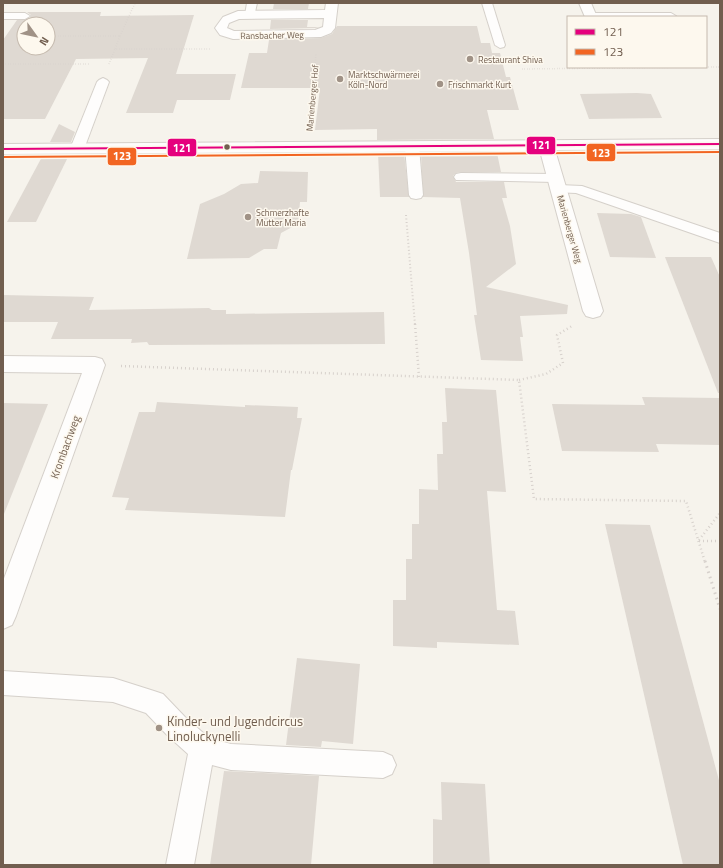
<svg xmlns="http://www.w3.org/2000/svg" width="723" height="868" viewBox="0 0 723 868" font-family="'Titillium Web',sans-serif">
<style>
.building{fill:#dfd9d2;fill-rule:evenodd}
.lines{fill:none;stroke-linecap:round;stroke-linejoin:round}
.lane-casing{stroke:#d5d0ca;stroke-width:2}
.street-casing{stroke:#d5d0ca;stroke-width:2}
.path-far3{stroke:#d7d1cc;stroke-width:1.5;stroke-dasharray:0.5 2;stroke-linecap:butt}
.path-far2{stroke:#d7d1cc;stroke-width:2;stroke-dasharray:1 2.5;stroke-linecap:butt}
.path-far1{stroke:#d7d1cc;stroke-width:2.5;stroke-dasharray:1 3;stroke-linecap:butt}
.path{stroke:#d7d1cc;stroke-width:3;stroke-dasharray:1.5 4;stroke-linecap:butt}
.lane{fill:#fefdfc;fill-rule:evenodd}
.street{fill:#fefdfc;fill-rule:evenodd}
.bus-1-casing{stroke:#fdf8ee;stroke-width:3}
.bus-2-casing{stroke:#fdf8ee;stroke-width:3}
.bus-1{fill:#e5007d;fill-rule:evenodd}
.bus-2{fill:#f26522;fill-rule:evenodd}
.poi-dot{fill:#a09286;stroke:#fdf8ee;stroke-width:1.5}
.bus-dot{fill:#715e4f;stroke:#fdf8ee;stroke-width:1.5}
.labels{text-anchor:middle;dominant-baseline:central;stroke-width:3;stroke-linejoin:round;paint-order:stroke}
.far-street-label{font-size:9px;fill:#715e4f;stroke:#fdf8ee}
.far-poi-label{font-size:9px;fill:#715e4f;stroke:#fdf8ee;text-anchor:start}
.street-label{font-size:11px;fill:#715e4f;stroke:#fdf8ee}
.near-poi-label{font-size:13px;fill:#715e4f;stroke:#fdf8ee;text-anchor:start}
.line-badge{stroke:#fdf8ee;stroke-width:1.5}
.badge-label{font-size:11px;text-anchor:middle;font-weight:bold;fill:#fff}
</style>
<rect width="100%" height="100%" fill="#f6f3ec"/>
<!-- building -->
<g class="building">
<path d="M274 3H309L308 9H273Z"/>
<path d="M27 12H101L100 16 194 15 176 74H236L230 100H177L173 113H126L148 58 76 59 45 119H3V40L17 20H25L31 17V15ZM24 24H48V48H24Z"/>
<path d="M271 20H308L307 27H320L315 28 270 29Z"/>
<path d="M337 26H477L481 43H490L492 53H500L506 77H510L519 110H487L494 139 377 140V129L315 130 320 88H241L249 53H267L269 40 321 38 332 34Z"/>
<path d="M637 93 651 94 662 118 589 119 580 94Z"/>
<path d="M59 124 75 132 71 142H50Z"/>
<path d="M378 153H404L409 197H380Z"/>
<path d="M421 153H497L501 172H461L456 173 453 176 456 182H504L507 198H502L510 226 516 264 486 287 568 305 567 314 520 316 523 337H520L523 361 481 360 474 315H477L469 253 460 198 423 197Z"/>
<path d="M43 155H69L36 222H7Z"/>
<path d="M260 171 308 172 307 202H300L298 224 281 233 277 249H264L249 258 187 259 200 204 224 194 241 184 258 183Z"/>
<path d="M597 213 631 214 641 217 656 258 610 257Z"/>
<path d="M665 257H711L720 277V393H718Z"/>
<path d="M3 295 94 297 89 310 209 308 212 310H226V314L384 312 385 344 149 345 147 342 131 343 132 339H51L58 322H3Z"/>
<path d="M445 388 496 390 506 492 487 491 497 610 515 611 519 645 437 642V648L393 646V600H406V559H412V524H419V489L438 490 437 454H443L442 422H447Z"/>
<path d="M642 397 720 398V445L656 444 659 452 562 451 552 404 645 405Z"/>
<path d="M157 402 245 407V405L298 407 297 418H302L292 470H291L285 517 125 510 129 498 112 497 139 412H155Z"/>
<path d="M3 403 48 404 4 514H3Z"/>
<path d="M605 524 650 525 720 784V865H683Z"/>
<path d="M297 658 360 664 353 744 322 741 321 747 286 745Z"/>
<path d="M224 771 319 776 311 865H210Z"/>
<path d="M441 782 485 784 490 865H433V819L442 820Z"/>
</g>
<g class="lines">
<defs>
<g id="lane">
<path d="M247 3H257L254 17H246L245 15Z"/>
<path d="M482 3H492L505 45 504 47 500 48 495 45Z"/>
<path d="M3 13H25L30 16 25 19H3Z"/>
<path d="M591 13H671L676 16 587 17V14Z"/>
<path d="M103 78 107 80 109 82 84 149 82 152H72L70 149 97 82 99 80Z"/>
<path d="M412 143 417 144 419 147 423 195 421 198 416 199 411 198 409 195 405 147 407 144Z"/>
<path d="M461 173 555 174 560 175 562 178 560 181 555 182 456 180 454 177 456 174Z"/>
<path d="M559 185 582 186 720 233V243L576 193 554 192 552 189 554 186Z"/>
<path d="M3 671 113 678 154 691 163 694 185 717 209 738 231 744 383 752 392 756 396 765 392 774 383 778 231 770 212 765 194 865H166L188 754 167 735 146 713 113 702 3 695Z"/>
</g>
<g id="street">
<path d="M326 3H338L335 28 331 33 321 37 233 39 220 35 215 28 223 17 238 11 325 10ZM324 18 323 27 315 30 234 31 227 28 229 23 239 19Z"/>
<path d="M579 3H591L597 17H585Z"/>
<path d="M720 139V149L555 150 603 311 600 316 593 318 586 316 583 311 540 151 3 154V144Z"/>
<path d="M3 356 95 357 102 359 105 365 16 616 12 625 3 629V581L82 373 3 372Z"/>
</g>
</defs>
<!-- lane casing -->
<use href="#lane" class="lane-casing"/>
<!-- street casing -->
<use href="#street" class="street-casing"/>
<!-- path-far3 -->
<g class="path-far3">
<path d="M48 36H120L115 49H210"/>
<path d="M120 36 135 3"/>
<path d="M3 64H90"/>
<path d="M109 64 115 49"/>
<path d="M706 67H720"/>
<path d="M522 69 703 67"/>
<path d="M310 125 316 54"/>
</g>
<!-- path-far2 -->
<path class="path-far2" d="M406 215 415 325"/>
<!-- path-far1 -->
<g class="path-far1">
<path d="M415 324 419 377"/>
<path d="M121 366 519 380 534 499 686 501 705 562"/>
<path d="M519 380 546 374 563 363 557 335 572 326"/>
<path d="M699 540 720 513"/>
<path d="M699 541H720"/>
</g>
<!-- path -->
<path class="path" d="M705 561 720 609"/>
<!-- lane -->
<use href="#lane" class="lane"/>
<!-- street -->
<use href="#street" class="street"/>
<defs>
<path id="bus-1" d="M720 143V145L3 150V148Z"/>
<path id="bus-2" d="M720 151V153L3 158V156Z"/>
</defs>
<!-- bus-1 casing -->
<use href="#bus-1" class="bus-1-casing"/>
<!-- bus-2 casing -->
<use href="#bus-2" class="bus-2-casing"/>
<!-- bus-1 -->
<use href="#bus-1" class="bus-1"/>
<!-- bus-2 -->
<use href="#bus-2" class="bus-2"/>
</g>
<!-- markers -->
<g class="poi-dot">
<circle cx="470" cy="59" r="4"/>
<circle cx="340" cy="79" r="4"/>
<circle cx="440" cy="84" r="4"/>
<circle cx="248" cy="217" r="4"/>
<circle cx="159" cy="728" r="4"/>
</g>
<circle class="bus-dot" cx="227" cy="147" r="3.5"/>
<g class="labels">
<!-- far-street labels -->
<g class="far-street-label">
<text transform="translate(272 35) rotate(-1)">Ransbacher Weg</text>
<text transform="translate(312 98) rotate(-85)">Marienberger Hof</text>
<text transform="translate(570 229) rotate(74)">Marienberger Weg</text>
</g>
<!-- far-poi labels -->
<g class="far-poi-label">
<text x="478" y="59">Restaurant Shiva</text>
<text x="348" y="74">Marktschwärmerei<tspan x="348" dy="10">Köln-Nord</tspan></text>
<text x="448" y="84">Frischmarkt Kurt</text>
<text x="256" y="212">Schmerzhafte<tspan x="256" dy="10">Mutter Maria</tspan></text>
</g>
<!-- street labels -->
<g class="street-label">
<text transform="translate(65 447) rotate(-70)">Krombachweg</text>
</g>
<!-- near-poi labels -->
<g class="near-poi-label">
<text x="167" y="721">Kinder- und Jugendcircus<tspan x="167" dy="15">Linoluckynelli</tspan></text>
</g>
</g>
<g class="line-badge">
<rect x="526" y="136" width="30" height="19" rx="4" fill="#e5007d"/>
<rect x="167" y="138" width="30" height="19" rx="4" fill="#e5007d"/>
<rect x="586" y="143" width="30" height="19" rx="4" fill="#f26522"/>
<rect x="107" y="147" width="30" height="19" rx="4" fill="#f26522"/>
</g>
<g class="badge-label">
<text x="541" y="149">121</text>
<text x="182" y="152">121</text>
<text x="601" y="157">123</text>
<text x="122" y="160">123</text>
</g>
<!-- border -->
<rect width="723" height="868" fill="none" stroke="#715e4f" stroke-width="8"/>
<!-- legend -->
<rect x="567" y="16" width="140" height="52" fill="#fdf8ee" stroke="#c5baae"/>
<rect x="575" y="29" width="20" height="6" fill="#e5007d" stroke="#c5baae"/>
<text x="603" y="36" font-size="12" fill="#715e4f">121</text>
<rect x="575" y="49" width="20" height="6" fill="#f26522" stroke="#c5baae"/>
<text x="603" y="56" font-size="12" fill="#715e4f">123</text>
<!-- north arrow -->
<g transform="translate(36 36) rotate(123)"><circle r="19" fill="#fdf8ee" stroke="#c5baae"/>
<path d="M0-3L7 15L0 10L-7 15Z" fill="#a09286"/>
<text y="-6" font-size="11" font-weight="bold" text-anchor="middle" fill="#715e4f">N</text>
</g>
</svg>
